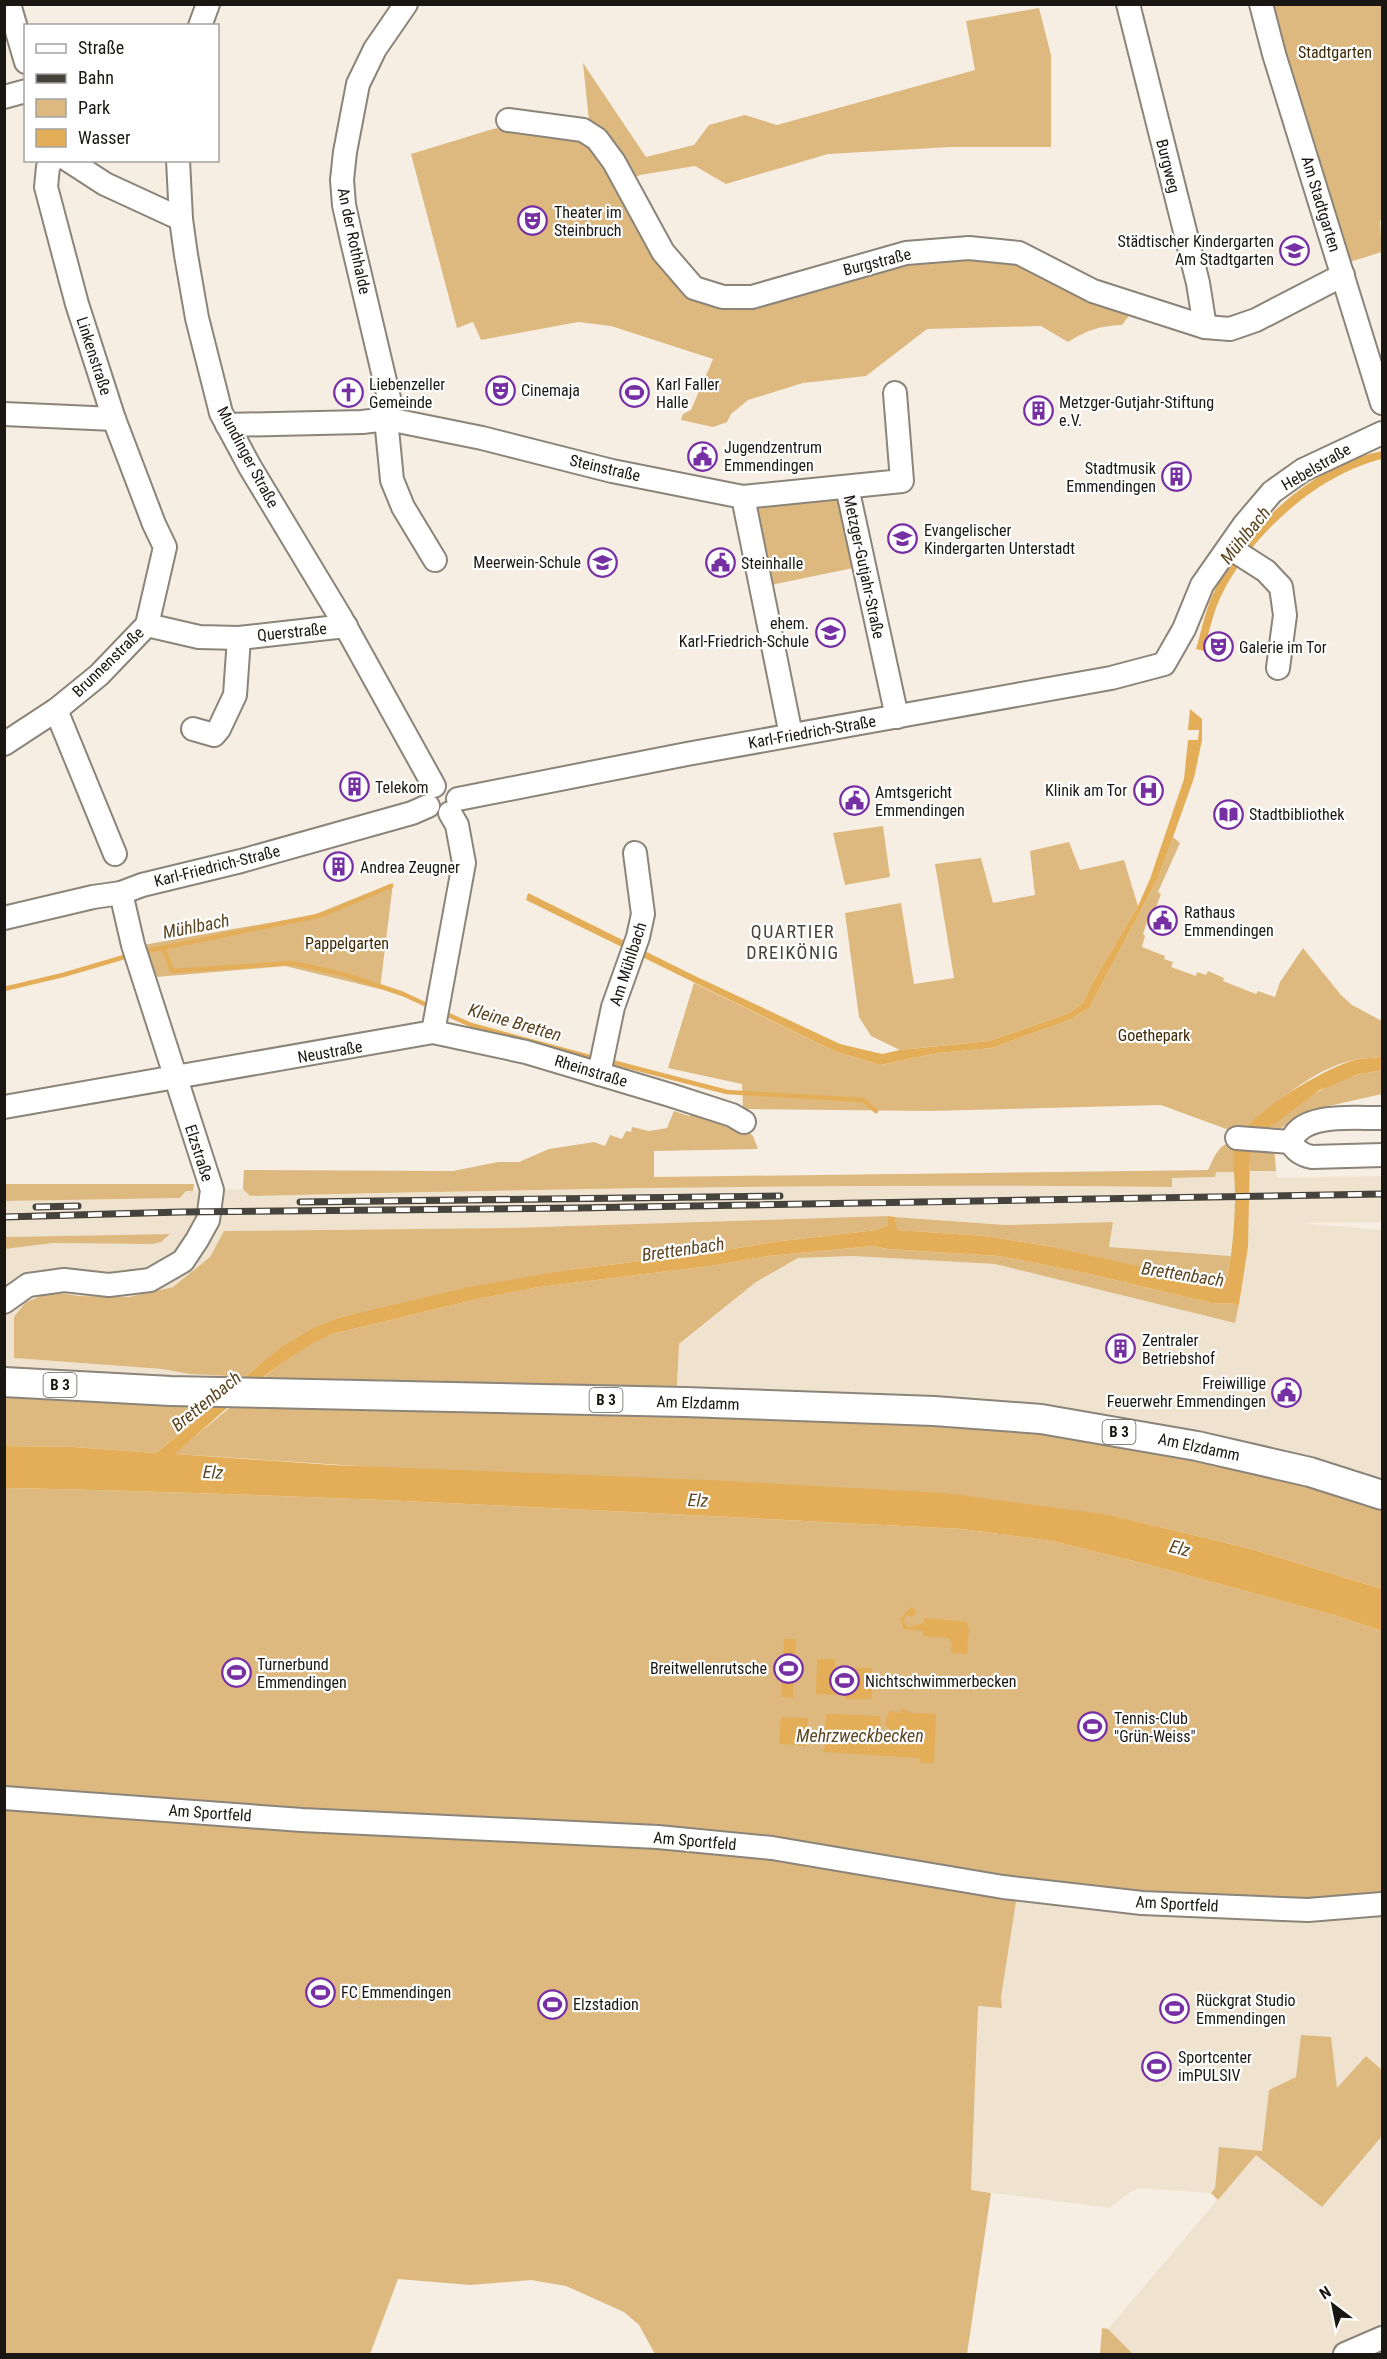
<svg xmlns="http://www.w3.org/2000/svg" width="1387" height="2359" viewBox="0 0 1387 2359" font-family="'Roboto Condensed',sans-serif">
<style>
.built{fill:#efe3d0}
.green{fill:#ddb980}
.water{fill:#e3ae57}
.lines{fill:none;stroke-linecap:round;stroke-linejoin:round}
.stream{stroke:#e3ae57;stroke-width:4.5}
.minor-casing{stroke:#8b8479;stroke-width:26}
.major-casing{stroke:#8b8479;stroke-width:32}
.minor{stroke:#fff;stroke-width:22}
.major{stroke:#fff;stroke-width:28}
.rail-casing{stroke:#46423c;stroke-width:7}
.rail{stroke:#fff;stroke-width:4.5;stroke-dasharray:14;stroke-linecap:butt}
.labels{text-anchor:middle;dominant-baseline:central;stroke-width:4.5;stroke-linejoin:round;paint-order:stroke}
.shield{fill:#fff;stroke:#5f5d5a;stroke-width:1.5}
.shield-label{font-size:15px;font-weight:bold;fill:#1a1713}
.park-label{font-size:16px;fill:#3f2a03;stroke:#fff}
.street-label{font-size:16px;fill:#1a1713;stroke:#fff}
.poi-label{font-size:16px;fill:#1a1713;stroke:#fff;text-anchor:start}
.water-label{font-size:18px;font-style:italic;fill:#5c4621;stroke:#fff}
.neighbourhood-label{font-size:18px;letter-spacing:1.5px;fill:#494239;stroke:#fff}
</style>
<rect width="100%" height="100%" fill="#f6eee2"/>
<!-- built -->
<g class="built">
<path d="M1276 1171 1277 1178 1382 1176V1222L1300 1223 1382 1230V1509L1292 1481 1077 1439 959 1421 677 1411 679 1345 756 1282 798 1258 853 1256 995 1264 1235 1323 1246 1257 1108 1247 1113 1222 1006 1225 888 1216 506 1228 224 1231 210 1257 173 1287 129 1297 79 1296 59 1293 25 1303 14 1317V1358L162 1369 190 1374 246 1377 215 1405 5 1397V1249L53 1243 142 1244 169 1234 5 1237 4 1201 180 1198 186 1191 243 1189 250 1196 523 1190 919 1185 1171 1187V1178L1215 1177V1172Z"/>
<path d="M1018 1889 1382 1904V2070L1366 2056 1337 2089 1296 2078 1269 2090 1262 2152 1219 2147 1215 2188 1211 2193 1140 2188 1130 2192 1110 2208 971 2190 978 2005 1002 2008 1001 1997Z"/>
<path d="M1382 2136V2354H1133L1108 2329 1256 2154 1322 2207Z"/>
</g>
<!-- green -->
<g class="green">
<path d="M1273 5H1382V220L1380 221 1382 252 1343 264Z"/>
<path d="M1039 8 1051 55V147H950L828 154 726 184 695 166 640 175 617 185 696 295 931 256 1020 261 1131 313 1122 325C1098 326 1088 330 1068 342L1041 326 927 329 866 376 803 383 748 400 731 414 727 422 713 427 681 420 683 414 691 410 713 359 611 326 578 322 481 340 473 322 457 328 411 154 493 129 510 126 583 130 589 121 583 63 646 157 694 145 709 125 745 115 777 125 975 70 966 21Z"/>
<path d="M841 492 858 567 766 586 750 501Z"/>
<path d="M883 826 890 877 845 885 833 833Z"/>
<path d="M1173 837 1180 843 1158 892 1161 894 1155 910H1151L1143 934 1145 936 1142 947 1165 956 1164 959 1173 962 1171 967 1196 976 1197 972 1206 975 1208 971 1224 978 1223 981 1256 994 1258 991 1275 997 1280 982 1303 948 1341 995 1352 1005 1382 1021V1057C1373 1058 1363 1058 1354 1060 1315 1068 1272 1104 1245 1132L1229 1130 1161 1105 931 1111 743 1109 742 1084 668 1068 694 983 834 1051 880 1065 938 1053 992 1048 1069 1020 1089 1008 1158 878Z"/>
<path d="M1069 842 1080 870 1124 860 1138 906 1091 985 1083 1003 1067 1014 989 1041 900 1050 871 1036 859 1017 845 913 901 903 914 984 954 978 935 864 981 858 993 903 1035 895 1030 851Z"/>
<path d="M393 883 380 989 285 966 156 977 143 945 313 915Z"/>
<path d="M1382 1070V1094L1311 1110 1273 1133 1276 1171H1250C1250 1166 1249 1158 1250 1153 1258 1130 1315 1091 1337 1082 1351 1075 1367 1073 1382 1070Z"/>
<path d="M697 1109 743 1127 753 1136 758 1149 654 1151V1177L1208 1170C1216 1154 1219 1142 1238 1141L1235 1172H1216L1215 1177 1172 1178V1187C864 1183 557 1189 250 1196L243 1189 244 1170 453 1171 498 1162H519L549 1149 594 1142 605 1146 610 1135 622 1139 626 1131 631 1132 632 1127 649 1131 667 1128 674 1111 689 1116Z"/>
<path d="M5 1184H194L193 1191H186L180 1198 5 1201Z"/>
<path d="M888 1216V1225L877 1230 773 1242 715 1252 567 1270 338 1318 259 1365 246 1377 190 1374 162 1369 14 1358V1317L25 1303 43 1295 59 1293 79 1296 129 1297 173 1287 210 1257 224 1231 506 1228Z"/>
<path d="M895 1217 1006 1225 1113 1222 1109 1247 1231 1256 1227 1278 1218 1284 1208 1283 1048 1246 985 1236 896 1230Z"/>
<path d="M170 1234 161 1242 153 1244 53 1243 5 1249V1237Z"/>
<path d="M873 1246 888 1249 999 1256 1090 1274 1211 1303 1239 1304 1235 1323 995 1264 853 1256 798 1258 756 1282 679 1344 677 1387 263 1378C284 1360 307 1345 332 1334L478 1299 539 1287 710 1266 768 1256Z"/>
<path d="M4 1397 14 1396 215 1405 156 1453 74 1447 5 1446Z"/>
<path d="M234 1404 959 1421C1070 1438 1182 1453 1291 1480 1322 1488 1352 1499 1382 1509V1589L1251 1549 1110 1515 174 1454Z"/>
<path d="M5 1488C324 1494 643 1513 962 1529L1052 1541 1146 1564 1334 1615 1382 1631V1904L1018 1889 1001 1997 1002 2008 978 2006 971 2190 991 2193 967 2354H655L639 2325 624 2312 566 2286 531 2280 470 2285 398 2279 370 2354H5Z"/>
<path d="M1301 2035 1331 2037 1337 2088 1366 2056 1382 2070V2136L1322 2207 1256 2155 1218 2200 1211 2193 1215 2188 1219 2147 1262 2151 1269 2090 1296 2077Z"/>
<path d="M1102 2328 1108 2329 1133 2354H1100Z"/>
</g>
<!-- water -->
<g class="water">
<path d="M1382 451V459C1318 474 1251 535 1222 594 1213 612 1209 632 1204 651L1196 649C1202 629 1206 606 1216 588 1248 526 1313 465 1382 451Z"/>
<path d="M1190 709 1202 719V740L1194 778 1173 837 1158 878 1089 1008 1069 1020 992 1048 938 1053 880 1065 834 1051 526 900 528 893 695 976 840 1044 882 1054 900 1050 989 1041 1067 1014 1083 1003 1091 985 1138 906 1150 879 1184 779 1188 740H1198L1199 730H1188Z"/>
<path d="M1382 1057V1070L1356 1075 1320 1090 1265 1131 1250 1154 1248 1247 1239 1304 1211 1303 1090 1274 999 1256 888 1249 873 1246 768 1256 710 1266 539 1287 478 1299 332 1334C274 1360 223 1413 175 1454L333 1465 708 1480 945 1493 1110 1515 1251 1549 1382 1589V1631L1334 1615 1146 1564 1052 1541 962 1529C643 1513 324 1494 5 1488V1446L74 1447 156 1453 215 1405 259 1365 283 1346 312 1329 338 1318 469 1287 567 1270 715 1252 773 1242 877 1230 888 1225V1216L895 1217 897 1230 985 1236 1048 1246 1218 1284 1227 1278C1233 1249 1235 1221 1235 1192 1235 1181 1232 1155 1235 1146 1243 1116 1322 1070 1351 1061 1360 1058 1372 1058 1382 1057Z"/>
<path d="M911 1607 915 1609V1614L912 1617 907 1615 903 1621 909 1627 924 1623V1618L967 1622 969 1629 967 1654 951 1653 952 1643 949 1638 923 1636V1631L904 1629 900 1619Z"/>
<path d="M784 1639H796L793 1698 781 1697Z"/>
<path d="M817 1659H835V1668H872V1699H845V1695L816 1694Z"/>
<path d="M903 1708 911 1713 936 1714 934 1763H920V1758L824 1752 826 1714 880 1716 881 1734 909 1735 904 1728 892 1731 885 1725 888 1713 891 1711 899 1713Z"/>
<path d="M781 1717 808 1718 807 1746 779 1744Z"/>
</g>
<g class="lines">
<!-- stream -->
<g class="stream">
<path d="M163 947 172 971 293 963 346 975 403 994 431 1007"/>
<path d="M142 952 322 915 391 886"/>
<path d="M4 989 63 975 131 955"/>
<path d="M444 1013 471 1025 597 1059"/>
<path d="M608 1061 727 1092 863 1100 876 1111"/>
</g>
<defs>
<g id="minor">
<path d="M9 4 26 62"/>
<path d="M406 4 375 49 358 84 345 152 342 180 344 205 352 241 389 398 387 429 392 480 403 507 435 560"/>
<path d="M1128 4 1198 283 1205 327"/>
<path d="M1261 4 1274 54 1382 403"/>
<path d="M200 26 208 4"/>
<path d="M4 97 26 91"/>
<path d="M508 120 583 130 597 139 614 162 663 252 694 288 723 297H752L906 253 969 248 1019 253 1093 291 1205 327 1230 329 1256 320 1343 275"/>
<path d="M68 160 105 184 181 219"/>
<path d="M178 160 181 219 186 255 197 318 221 413 250 467 341 618 434 786"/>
<path d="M4 414 114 419"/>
<path d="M227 425 362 422 388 419 482 438 612 471 743 497 791 735"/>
<path d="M847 487 897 717"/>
<path d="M743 497 902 481 895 393"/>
<path d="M1230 548 1266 571 1281 587 1285 615 1278 668"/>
<path d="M147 625 199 637 239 638 346 626"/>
<path d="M56 710 115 854"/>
<path d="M193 729 214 735 219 729 235 695 239 638"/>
<path d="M4 744 56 710 99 675 147 625 165 547 154 524 114 419 77 304 46 187 48 167 52 160"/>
<path d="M458 799 687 754 1111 678 1164 664 1184 629 1202 585 1244 525 1272 492 1303 470 1382 433"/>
<path d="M4 918 93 897 121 893 142 885 241 861 412 813 428 806"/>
<path d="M433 1032 464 863 457 825 450 813"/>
<path d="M599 1074 613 1007 638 937 643 914 635 853"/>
<path d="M4 1107 433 1032 526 1052 670 1095 732 1115 744 1122"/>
<path d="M1237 1138 1291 1142"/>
<path d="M1291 1142C1301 1111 1357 1119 1382 1118"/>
<path d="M1291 1142C1295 1151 1302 1155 1312 1157L1382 1155"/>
<path d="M4 1302 28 1285 64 1280 109 1285 150 1280 183 1261 197 1240 208 1220 212 1190 133 945 121 893"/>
<path d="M4 1798 302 1820 658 1837 772 1848 1003 1887 1142 1903 1308 1910 1382 1904"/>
<path d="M1345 2354 1382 2338"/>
</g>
<path id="major" d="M4 1382 171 1391 685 1402 934 1411 1041 1419 1197 1446 1310 1472 1382 1495"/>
</defs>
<!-- minor casing -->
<use href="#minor" class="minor-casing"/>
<!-- major casing -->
<use href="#major" class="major-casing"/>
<!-- minor -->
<use href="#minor" class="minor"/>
<!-- major -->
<use href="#major" class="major"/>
<defs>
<g id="rail">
<path d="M300 1202 780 1196"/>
<path d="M36 1207 78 1206"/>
<path d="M4 1217 181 1212 577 1208 1382 1194"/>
</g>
</defs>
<!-- rail casing -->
<use href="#rail" class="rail-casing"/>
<!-- rail -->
<use href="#rail" class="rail"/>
</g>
<!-- icons -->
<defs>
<symbol id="theatre-ring" viewBox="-11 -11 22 22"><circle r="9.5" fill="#fff" stroke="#7730a4" stroke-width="1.5"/><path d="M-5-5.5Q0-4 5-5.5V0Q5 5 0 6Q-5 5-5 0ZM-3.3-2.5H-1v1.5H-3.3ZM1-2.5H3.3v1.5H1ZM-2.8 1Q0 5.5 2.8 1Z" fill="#7730a4"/></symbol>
<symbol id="school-ring" viewBox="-11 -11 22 22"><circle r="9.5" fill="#fff" stroke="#7730a4" stroke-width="1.5"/><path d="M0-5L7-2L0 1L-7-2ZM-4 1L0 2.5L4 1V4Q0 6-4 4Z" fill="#7730a4"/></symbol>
<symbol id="church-ring" viewBox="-11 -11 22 22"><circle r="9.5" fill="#fff" stroke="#7730a4" stroke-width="1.5"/><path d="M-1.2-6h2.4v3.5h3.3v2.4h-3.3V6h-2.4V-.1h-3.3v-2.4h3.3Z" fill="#7730a4"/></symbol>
<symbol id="stadium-ring" viewBox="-11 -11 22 22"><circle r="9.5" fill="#fff" stroke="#7730a4" stroke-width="1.5"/><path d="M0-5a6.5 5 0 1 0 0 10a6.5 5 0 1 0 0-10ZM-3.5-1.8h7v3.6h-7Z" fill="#7730a4"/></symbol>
<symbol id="building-ring" viewBox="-11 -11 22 22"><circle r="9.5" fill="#fff" stroke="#7730a4" stroke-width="1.5"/><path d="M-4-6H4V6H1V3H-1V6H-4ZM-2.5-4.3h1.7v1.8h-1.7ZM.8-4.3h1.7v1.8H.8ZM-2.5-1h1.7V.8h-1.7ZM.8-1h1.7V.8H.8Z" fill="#7730a4"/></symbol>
<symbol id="civic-ring" viewBox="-11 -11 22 22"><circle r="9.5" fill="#fff" stroke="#7730a4" stroke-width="1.5"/><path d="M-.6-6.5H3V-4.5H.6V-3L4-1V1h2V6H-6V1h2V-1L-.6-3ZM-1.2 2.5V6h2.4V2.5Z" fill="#7730a4"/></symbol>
<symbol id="hospital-ring" viewBox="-11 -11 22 22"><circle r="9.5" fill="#fff" stroke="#7730a4" stroke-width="1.5"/><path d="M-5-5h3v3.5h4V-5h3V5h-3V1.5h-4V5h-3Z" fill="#7730a4"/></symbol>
<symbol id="library-ring" viewBox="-11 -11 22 22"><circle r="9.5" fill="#fff" stroke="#7730a4" stroke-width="1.5"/><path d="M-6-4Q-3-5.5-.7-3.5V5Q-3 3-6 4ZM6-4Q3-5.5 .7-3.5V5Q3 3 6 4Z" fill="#7730a4"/></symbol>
</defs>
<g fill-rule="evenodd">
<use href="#theatre-ring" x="516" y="204" width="33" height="33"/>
<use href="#school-ring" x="1278" y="234" width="33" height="33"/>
<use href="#theatre-ring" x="484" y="374" width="33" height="33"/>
<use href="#church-ring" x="332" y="376" width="33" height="33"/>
<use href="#stadium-ring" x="618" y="376" width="33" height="33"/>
<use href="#building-ring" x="1022" y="394" width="33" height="33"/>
<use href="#civic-ring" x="686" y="440" width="33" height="33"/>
<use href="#building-ring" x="1160" y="460" width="33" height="33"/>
<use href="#school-ring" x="886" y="522" width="33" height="33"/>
<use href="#school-ring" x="586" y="546" width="33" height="33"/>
<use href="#civic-ring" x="704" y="546" width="33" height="33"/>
<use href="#school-ring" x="814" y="616" width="33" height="33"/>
<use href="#theatre-ring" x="1202" y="630" width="33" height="33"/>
<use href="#building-ring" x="338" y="770" width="33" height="33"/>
<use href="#hospital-ring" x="1132" y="774" width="33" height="33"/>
<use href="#civic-ring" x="838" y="784" width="33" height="33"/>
<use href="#library-ring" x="1212" y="798" width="33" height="33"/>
<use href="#building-ring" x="322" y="850" width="33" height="33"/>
<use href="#civic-ring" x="1146" y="904" width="33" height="33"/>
<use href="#building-ring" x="1104" y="1332" width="33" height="33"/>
<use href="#civic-ring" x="1270" y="1376" width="33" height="33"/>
<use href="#stadium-ring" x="772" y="1652" width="33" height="33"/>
<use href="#stadium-ring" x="220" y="1656" width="33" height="33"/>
<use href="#stadium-ring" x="828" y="1664" width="33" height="33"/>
<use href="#stadium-ring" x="1076" y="1710" width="33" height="33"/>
<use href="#stadium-ring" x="304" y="1976" width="33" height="33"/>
<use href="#stadium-ring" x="536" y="1988" width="33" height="33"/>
<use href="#stadium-ring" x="1158" y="1992" width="33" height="33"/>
<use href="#stadium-ring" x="1140" y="2050" width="33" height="33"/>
</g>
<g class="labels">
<!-- shield labels -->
<g class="shield">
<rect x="43.5" y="1373" width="33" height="24" rx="4.5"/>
<rect x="589.5" y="1388" width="33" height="24" rx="4.5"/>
<rect x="1102.5" y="1420" width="33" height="24" rx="4.5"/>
</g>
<g class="shield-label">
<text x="60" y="1385">B 3</text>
<text x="606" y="1400">B 3</text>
<text x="1119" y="1432">B 3</text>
</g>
<!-- park labels -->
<g class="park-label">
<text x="1335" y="52">Stadtgarten</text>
<text x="347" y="943">Pappelgarten</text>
<text x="1154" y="1035">Goethepark</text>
</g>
<!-- street labels -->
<g class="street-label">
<text transform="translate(1168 166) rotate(76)">Burgweg</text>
<text transform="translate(1321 204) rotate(73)">Am Stadtgarten</text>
<text transform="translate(354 241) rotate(78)">An der Rothhalde</text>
<text transform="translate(877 262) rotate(-14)">Burgstraße</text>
<text transform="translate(94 356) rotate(72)">Linkenstraße</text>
<text transform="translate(248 457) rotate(62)">Mundinger Straße</text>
<text transform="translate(1316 467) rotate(-30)">Hebelstraße</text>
<text transform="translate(605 468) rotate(13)">Steinstraße</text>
<text transform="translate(864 567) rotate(78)">Metzger-Gutjahr-Straße</text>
<text transform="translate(292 632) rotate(-6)">Querstraße</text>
<text transform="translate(108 662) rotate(-44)">Brunnenstraße</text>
<text transform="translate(812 732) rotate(-10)">Karl-Friedrich-Straße</text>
<text transform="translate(217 866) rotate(-14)">Karl-Friedrich-Straße</text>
<text transform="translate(628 964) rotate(-72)">Am Mühlbach</text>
<text transform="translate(330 1052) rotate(-10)">Neustraße</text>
<text transform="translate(591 1071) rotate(17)">Rheinstraße</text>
<text transform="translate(199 1153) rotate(72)">Elzstraße</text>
<text transform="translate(698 1403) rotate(2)">Am Elzdamm</text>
<text transform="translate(1199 1447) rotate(12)">Am Elzdamm</text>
<text transform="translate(210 1813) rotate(4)">Am Sportfeld</text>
<text transform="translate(695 1841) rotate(5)">Am Sportfeld</text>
<text transform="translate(1177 1904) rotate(3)">Am Sportfeld</text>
</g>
<!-- poi labels -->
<g class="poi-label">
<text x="554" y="212">Theater im<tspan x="554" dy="18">Steinbruch</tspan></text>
<text x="1274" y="241" text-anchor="end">Städtischer Kindergarten<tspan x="1274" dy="18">Am Stadtgarten</tspan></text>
<text x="369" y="384">Liebenzeller<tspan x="369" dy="18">Gemeinde</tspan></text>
<text x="656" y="384">Karl Faller<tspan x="656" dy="18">Halle</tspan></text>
<text x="521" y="390">Cinemaja</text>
<text x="1059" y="402">Metzger-Gutjahr-Stiftung<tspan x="1059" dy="18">e.V.</tspan></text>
<text x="724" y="447">Jugendzentrum<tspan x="724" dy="18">Emmendingen</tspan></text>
<text x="1156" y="468" text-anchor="end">Stadtmusik<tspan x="1156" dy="18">Emmendingen</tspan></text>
<text x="924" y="530">Evangelischer<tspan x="924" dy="18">Kindergarten Unterstadt</tspan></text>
<text x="581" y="562" text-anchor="end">Meerwein-Schule</text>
<text x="741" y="563">Steinhalle</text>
<text x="809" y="623" text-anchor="end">ehem.<tspan x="809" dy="18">Karl-Friedrich-Schule</tspan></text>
<text x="1239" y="647">Galerie im Tor</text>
<text x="375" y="787">Telekom</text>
<text x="1127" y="790" text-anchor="end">Klinik am Tor</text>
<text x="875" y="792">Amtsgericht<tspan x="875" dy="18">Emmendingen</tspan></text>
<text x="1249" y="814">Stadtbibliothek</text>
<text x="360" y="867">Andrea Zeugner</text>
<text x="1184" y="912">Rathaus<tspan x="1184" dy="18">Emmendingen</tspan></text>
<text x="1142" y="1340">Zentraler<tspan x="1142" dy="18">Betriebshof</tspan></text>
<text x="1266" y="1383" text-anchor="end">Freiwillige<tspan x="1266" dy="18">Feuerwehr Emmendingen</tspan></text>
<text x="257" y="1664">Turnerbund<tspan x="257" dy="18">Emmendingen</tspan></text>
<text x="767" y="1668" text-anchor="end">Breitwellenrutsche</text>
<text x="865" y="1681">Nichtschwimmerbecken</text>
<text x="1114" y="1718">Tennis-Club<tspan x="1114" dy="18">"Grün-Weiss"</tspan></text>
<text x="341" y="1992">FC Emmendingen</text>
<text x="1196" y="2000">Rückgrat Studio<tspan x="1196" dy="18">Emmendingen</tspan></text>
<text x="573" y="2004">Elzstadion</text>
<text x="1178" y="2057">Sportcenter<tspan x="1178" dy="18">imPULSIV</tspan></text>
</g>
<!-- water labels -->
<g class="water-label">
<text transform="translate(1245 535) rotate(-51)">Mühlbach</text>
<text transform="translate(196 926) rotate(-11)">Mühlbach</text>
<text transform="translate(515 1022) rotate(16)">Kleine Bretten</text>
<text transform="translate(683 1249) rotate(-8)">Brettenbach</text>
<text transform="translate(1183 1274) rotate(9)">Brettenbach</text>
<text transform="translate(206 1401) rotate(-39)">Brettenbach</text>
<text transform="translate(213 1472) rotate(3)">Elz</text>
<text transform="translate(698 1500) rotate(3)">Elz</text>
<text transform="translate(1180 1548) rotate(14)">Elz</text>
<text x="860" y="1735">Mehrzweckbecken</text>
</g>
<!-- neighbourhood labels -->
<g class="neighbourhood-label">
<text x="793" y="931">QUARTIER<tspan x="793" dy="21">DREIKÖNIG</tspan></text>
</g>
</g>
<!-- border -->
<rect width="1387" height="2359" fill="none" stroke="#1a1713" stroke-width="12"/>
<!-- legend -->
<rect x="24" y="24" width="195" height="138" fill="#ffffff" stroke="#a3a2a1" stroke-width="1.5"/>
<rect x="36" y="44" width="30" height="9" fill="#ffffff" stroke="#a3a2a1" stroke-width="1.5"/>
<text x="78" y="54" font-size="18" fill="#1a1713">Straße</text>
<rect x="36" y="74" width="30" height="9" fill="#46423c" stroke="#a3a2a1" stroke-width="1.5"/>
<text x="78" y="84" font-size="18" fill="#1a1713">Bahn</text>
<rect x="36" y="99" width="30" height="18" fill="#ddb980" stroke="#a3a2a1" stroke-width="1.5"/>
<text x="78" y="114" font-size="18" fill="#1a1713">Park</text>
<rect x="36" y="129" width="30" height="18" fill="#e3ae57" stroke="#a3a2a1" stroke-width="1.5"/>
<text x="78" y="144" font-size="18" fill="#1a1713">Wasser</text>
<!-- north arrow -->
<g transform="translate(1333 2305) rotate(328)" stroke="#ffffff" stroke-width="4.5" paint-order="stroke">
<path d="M0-4.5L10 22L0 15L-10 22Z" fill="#1a1713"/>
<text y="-9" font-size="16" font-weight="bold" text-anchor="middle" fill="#1a1713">N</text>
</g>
</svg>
